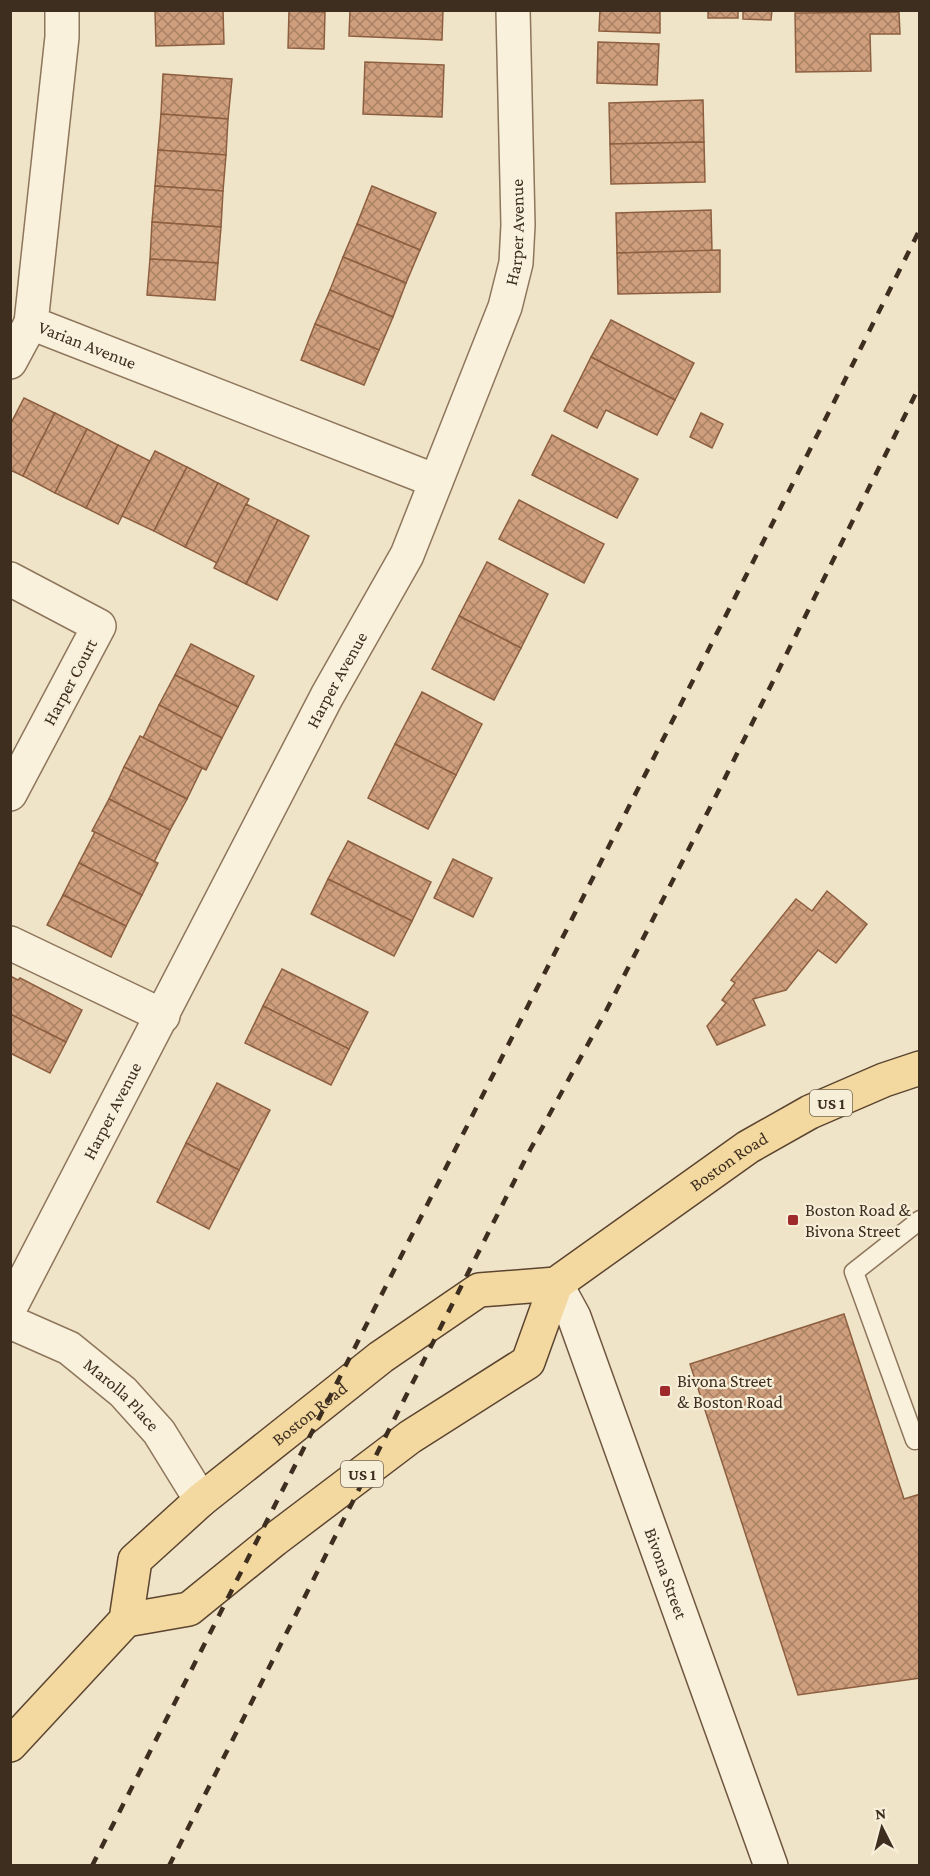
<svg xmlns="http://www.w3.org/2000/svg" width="930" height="1876" viewBox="0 0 930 1876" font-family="'Crimson Pro',serif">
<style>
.building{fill:url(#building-cross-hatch);stroke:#8d5f41;stroke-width:1.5}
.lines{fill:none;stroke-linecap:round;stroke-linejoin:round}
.lane-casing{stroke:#8d765c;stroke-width:21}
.street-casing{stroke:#8d765c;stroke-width:36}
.secondary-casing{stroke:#6f573f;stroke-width:36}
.primary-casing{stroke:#5b4430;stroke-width:36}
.lane{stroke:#faf1dc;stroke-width:18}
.street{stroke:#faf1dc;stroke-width:33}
.secondary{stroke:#faf1dc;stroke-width:33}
.primary{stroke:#f3d9a0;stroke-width:33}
.rail{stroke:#3d2e20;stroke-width:4.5;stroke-dasharray:10 10;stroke-linecap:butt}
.poi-dot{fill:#9e2a2b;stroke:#f7eed8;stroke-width:2}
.labels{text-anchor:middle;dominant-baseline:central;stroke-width:4.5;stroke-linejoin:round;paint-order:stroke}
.shield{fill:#f7eed8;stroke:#756857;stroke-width:1.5}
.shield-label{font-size:16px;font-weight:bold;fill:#3d2e20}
.street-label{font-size:18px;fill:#3d2e20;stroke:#f7eed8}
.poi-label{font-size:18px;fill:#3d2e20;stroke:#f7eed8;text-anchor:start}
</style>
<defs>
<pattern id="building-cross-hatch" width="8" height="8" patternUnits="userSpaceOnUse" patternTransform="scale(1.5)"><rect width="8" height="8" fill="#cf9f7d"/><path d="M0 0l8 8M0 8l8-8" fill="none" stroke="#a98266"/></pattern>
</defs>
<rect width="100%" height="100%" fill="#f0e4c8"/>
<!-- building -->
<g class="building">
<path d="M155 10H223L224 44 156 46Z"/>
<path d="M350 10H443L442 40 349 36Z"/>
<path d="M600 10H660V33L599 31Z"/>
<rect x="708" y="10" width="30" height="8"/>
<path d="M743 10H772L771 20 743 19Z"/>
<path d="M289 11 325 12 324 49 288 48Z"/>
<path d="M899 12 900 34H870L871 71 796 72 795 13Z"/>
<path d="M598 42 659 44 657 85 597 83Z"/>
<path d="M365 62 444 65 442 117 363 114Z"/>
<path d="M163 74 232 79 228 119 161 114Z"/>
<path d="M703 100 704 142 610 144 609 103Z"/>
<path d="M161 114 228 119 226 155 158 150Z"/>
<path d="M704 142 705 182 611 184 610 144Z"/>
<path d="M158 150 226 155 223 191 155 186Z"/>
<path d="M155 186 223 191 221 227 152 222Z"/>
<path d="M372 186 436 213 420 250 357 224Z"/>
<path d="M711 210 712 251 617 253 616 213Z"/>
<path d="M152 222 221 227 218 263 150 259Z"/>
<path d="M357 224 420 250 406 283 343 257Z"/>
<path d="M720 250V292L618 294 617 253Z"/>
<path d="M343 257 406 283 393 317 330 290Z"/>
<path d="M150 259 218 263 215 300 147 295Z"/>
<path d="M330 290 393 317 379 350 315 324Z"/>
<path d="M611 320 694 363 675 400 591 357Z"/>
<path d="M315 324 379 350 364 385 301 360Z"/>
<path d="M591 357 675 400 657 435 606 410 597 428 564 411Z"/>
<path d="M24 398 55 413 23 476 10 470V425Z"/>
<path d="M55 413 87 429 55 493 23 476Z"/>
<path d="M701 413 723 424 712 448 690 437Z"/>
<path d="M87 429 118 445 86 508 55 493Z"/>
<path d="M552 435 638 479 617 518 532 475Z"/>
<path d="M118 445 150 461 118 524 86 508Z"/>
<path d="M155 451 187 467 154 531 122 516Z"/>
<path d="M187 467 218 483 185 547 154 531Z"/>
<path d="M218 483 249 499 217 563 185 547Z"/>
<path d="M519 500 604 544 584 583 499 539Z"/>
<path d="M246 504 278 520 246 584 214 568Z"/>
<path d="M278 520 309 536 277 600 246 584Z"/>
<path d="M487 562 548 594 521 648 459 616Z"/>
<path d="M459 616 521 648 494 700 432 669Z"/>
<path d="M191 644 254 676 238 707 175 675Z"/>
<path d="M175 675 238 707 222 738 159 705Z"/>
<path d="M422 692 482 724 456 775 395 744Z"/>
<path d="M159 705 222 738 206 770 143 738Z"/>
<path d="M140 736 202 768 187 799 124 767Z"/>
<path d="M395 744 456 775 428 829 368 798Z"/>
<path d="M124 767 187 799 170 830 109 799Z"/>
<path d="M109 799 170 830 154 862 92 831Z"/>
<path d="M95 832 158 863 142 895 79 863Z"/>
<path d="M348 841 431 882 412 921 328 879Z"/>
<path d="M453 859 492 878 473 917 434 898Z"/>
<path d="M79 863 142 895 126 926 63 895Z"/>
<path d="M328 879 412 921 394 956 311 914Z"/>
<path d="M827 891 867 924 836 963 818 950 786 990 753 999 765 1025 717 1045 707 1026 726 1003 722 1000 735 983 731 980 796 899 812 911Z"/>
<path d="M63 895 126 926 111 957 47 925Z"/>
<path d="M282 969 368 1012 349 1049 263 1006Z"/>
<path d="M10 976 18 980 20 978 82 1010 66 1042 10 1014Z"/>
<path d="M263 1006 349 1049 331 1085 245 1043Z"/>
<path d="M10 1014 66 1042 50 1073 10 1053Z"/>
<path d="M217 1083 270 1110 239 1170 186 1143Z"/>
<path d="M186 1143 239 1170 209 1229 157 1202Z"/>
<path d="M844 1314 904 1499 920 1494V1678L798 1695 690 1364Z"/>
</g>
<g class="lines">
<defs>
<path id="lane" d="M920 1220 854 1272 915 1440 920 1438"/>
<g id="street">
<path id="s1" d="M62 10V37L31 323 436 481"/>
<path d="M10 362 31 323"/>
<path d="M10 579 99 626 10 794"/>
<path d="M10 943 163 1016"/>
<path id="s2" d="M10 1308 327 696 407 555 505 307 516 263 518 225 513 10"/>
<path id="s3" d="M10 1322 69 1348 123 1392 159 1432 201 1500"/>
</g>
<g id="secondary">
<path id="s4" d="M556 1284 574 1317 771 1866"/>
</g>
<g id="primary">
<path d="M126 1620 189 1609 274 1540 410 1437 528 1362 556 1284"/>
<path id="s5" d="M10 1745 126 1620 135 1560 201 1500 381 1357 479 1290 556 1284 748 1147 810 1112 884 1080 920 1068"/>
</g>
</defs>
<!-- lane casing -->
<use href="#lane" class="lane-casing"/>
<!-- street casing -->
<use href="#street" class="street-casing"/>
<!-- secondary casing -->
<use href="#secondary" class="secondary-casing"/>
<!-- primary casing -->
<use href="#primary" class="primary-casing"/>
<!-- lane -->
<use href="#lane" class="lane"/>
<!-- street -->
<use href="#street" class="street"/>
<!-- secondary -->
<use href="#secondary" class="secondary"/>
<!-- primary -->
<use href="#primary" class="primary"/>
<!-- rail -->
<g class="rail">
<path d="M92 1866 831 408 920 229"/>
<path d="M169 1866 530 1150 605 1013 722 784 920 385"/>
</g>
</g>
<!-- markers -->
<g class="poi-dot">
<rect x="787" y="1214" width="12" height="12" rx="3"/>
<rect x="659" y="1385" width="12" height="12" rx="3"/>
</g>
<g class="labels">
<!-- shield labels -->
<g class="shield">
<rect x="810" y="1090" width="42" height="26" rx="4.5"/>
<rect x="341" y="1461" width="42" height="26" rx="4.5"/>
</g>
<g class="shield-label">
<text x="831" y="1103">US 1</text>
<text x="362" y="1474">US 1</text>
</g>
<!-- street labels -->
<g class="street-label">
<text stroke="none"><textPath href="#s2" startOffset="1194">Harper Avenue</textPath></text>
<text stroke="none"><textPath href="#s1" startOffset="375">Varian Avenue</textPath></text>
<text stroke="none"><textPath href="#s2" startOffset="708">Harper Avenue</textPath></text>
<text transform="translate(70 682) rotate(-62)">Harper Court</text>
<text stroke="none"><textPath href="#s2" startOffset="222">Harper Avenue</textPath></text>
<text stroke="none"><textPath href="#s5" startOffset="958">Boston Road</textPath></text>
<text stroke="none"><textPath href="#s3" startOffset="135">Marolla Place</textPath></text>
<text stroke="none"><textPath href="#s5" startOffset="459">Boston Road</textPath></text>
<text stroke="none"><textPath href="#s4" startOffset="310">Bivona Street</textPath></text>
</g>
<!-- poi labels -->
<g class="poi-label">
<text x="805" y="1210">Boston Road &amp;<tspan x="805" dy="21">Bivona Street</tspan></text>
<text x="677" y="1381">Bivona Street<tspan x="677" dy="21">&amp; Boston Road</tspan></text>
</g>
</g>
<!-- border -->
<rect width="930" height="1876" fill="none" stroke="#3d2e20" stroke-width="24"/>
<!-- north arrow -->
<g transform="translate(882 1828) rotate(354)" stroke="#f7eed8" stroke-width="4.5" paint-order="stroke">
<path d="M0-4.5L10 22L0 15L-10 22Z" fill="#3d2e20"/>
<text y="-9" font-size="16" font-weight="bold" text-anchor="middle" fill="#3d2e20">N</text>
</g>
</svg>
